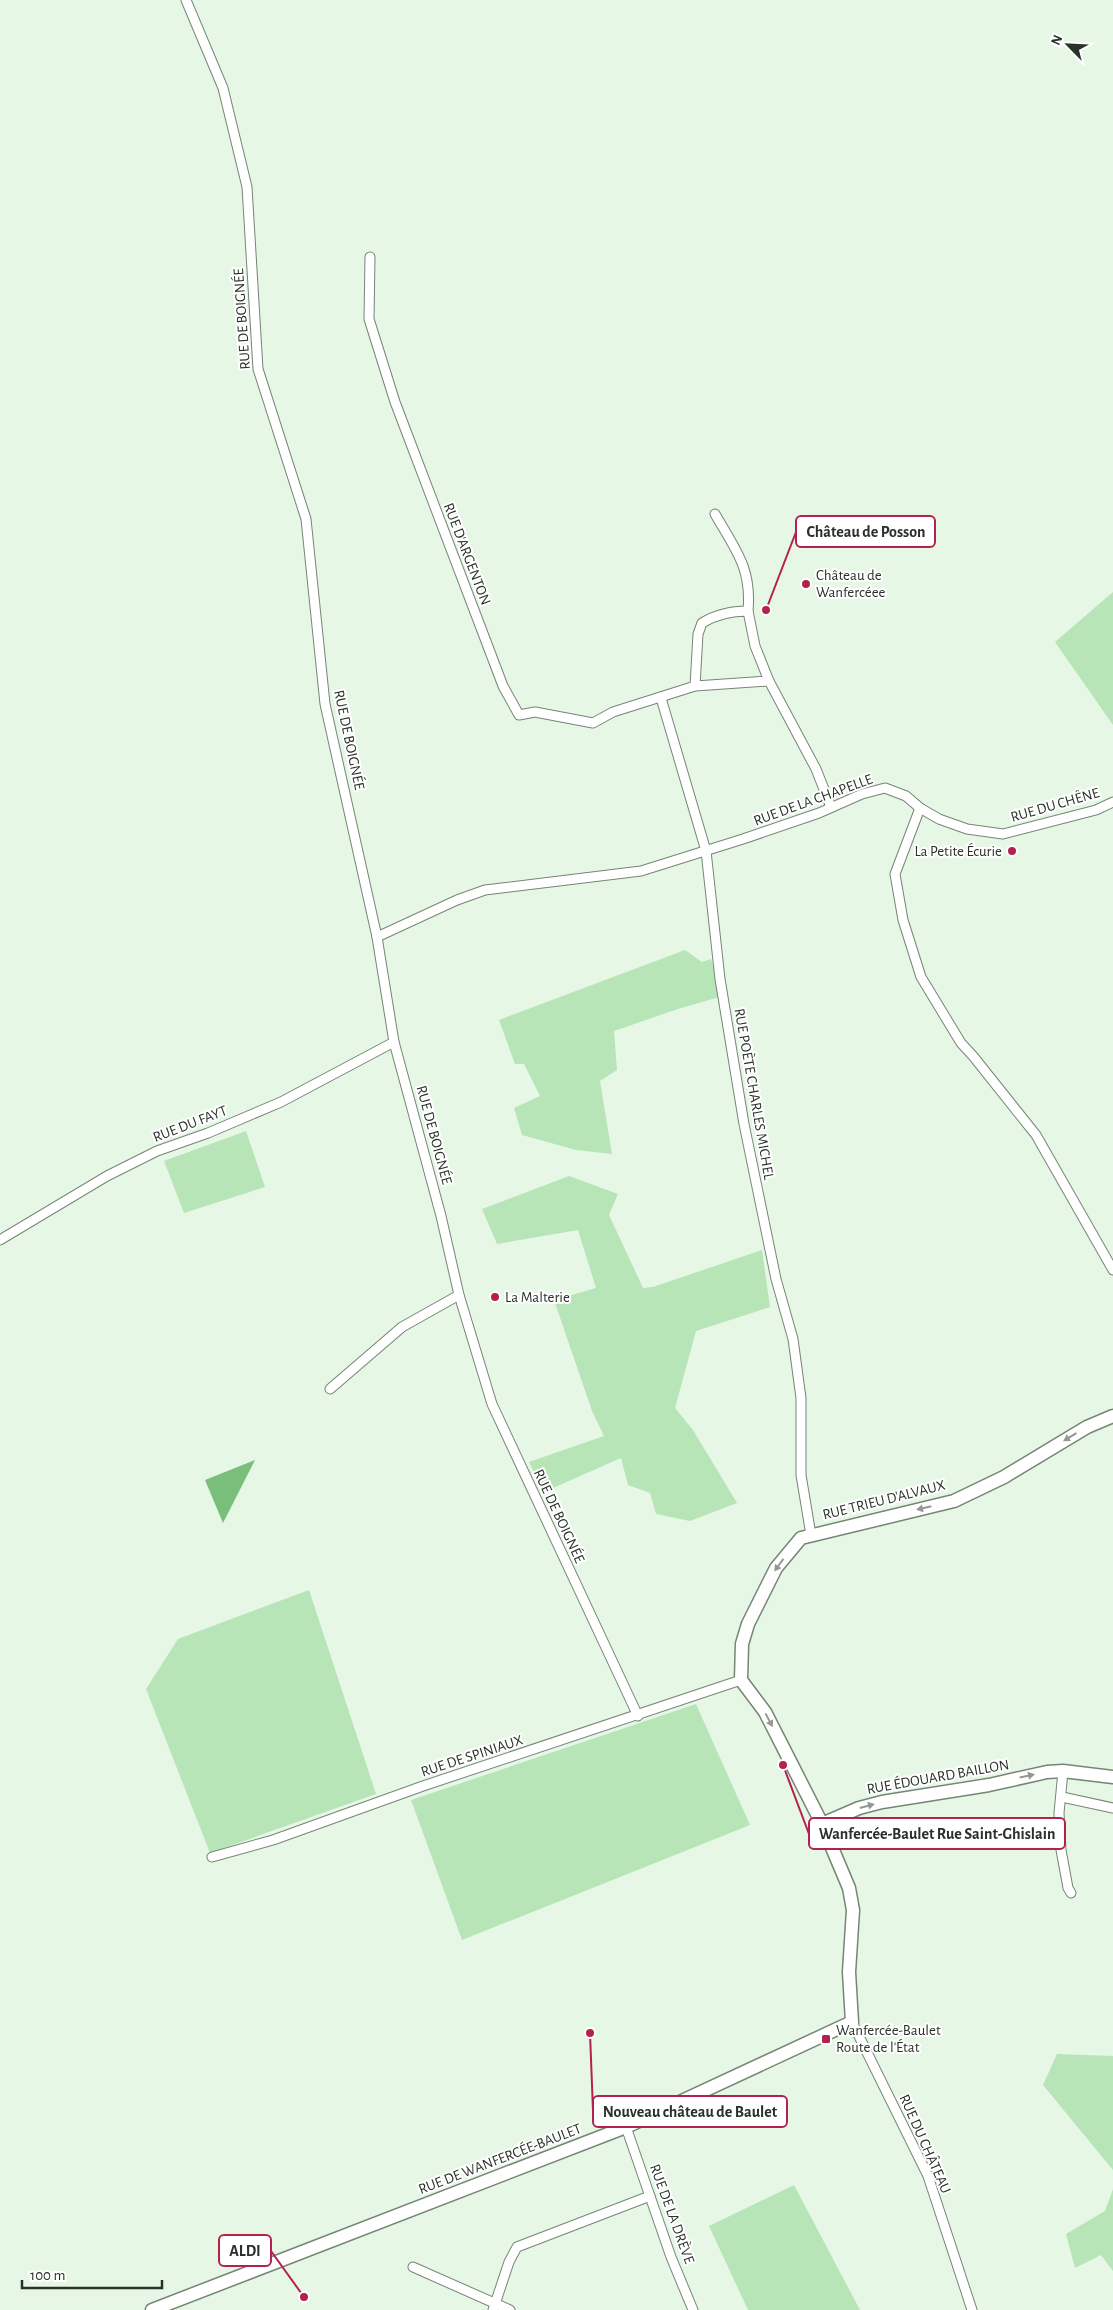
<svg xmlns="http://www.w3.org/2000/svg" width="1113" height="2310" viewBox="0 0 1113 2310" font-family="'Alegreya Sans',sans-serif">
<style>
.green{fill:#b7e5b7}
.water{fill:#79be7b}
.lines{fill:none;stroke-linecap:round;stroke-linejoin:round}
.minor-casing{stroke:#768576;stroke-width:11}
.secondary-casing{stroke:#768576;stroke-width:15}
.minor{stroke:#fff;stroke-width:9}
.secondary{stroke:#fff;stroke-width:12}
.oneway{fill:#949894}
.poi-dot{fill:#b3224d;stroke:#fff;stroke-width:2}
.labels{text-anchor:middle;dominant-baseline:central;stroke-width:4;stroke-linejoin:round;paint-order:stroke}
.street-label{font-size:15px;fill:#2a312a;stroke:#fff}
.poi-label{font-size:15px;fill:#2a312a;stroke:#fff;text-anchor:start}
.leader{fill:none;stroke:#b3224d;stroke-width:2}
.callout-dot{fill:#b3224d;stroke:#fff;stroke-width:2}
.callout{fill:#fff;stroke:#b3224d;stroke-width:2}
.callout-label{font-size:16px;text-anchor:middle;font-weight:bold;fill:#2a312a}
</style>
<rect width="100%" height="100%" fill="#e6f7e6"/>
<!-- green -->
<g class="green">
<path d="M1113 592V725L1055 642Z"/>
<path d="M685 950 702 962 711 959 723 996 678 1009 614 1031 617 1070 600 1081 612 1154 576 1150 522 1135 514 1108 540 1096 524 1064H515L499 1020Z"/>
<path d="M246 1131 265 1187 184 1213 164 1161Z"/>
<path d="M569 1176 618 1194 609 1215 643 1288 653 1287 762 1250 770 1307 696 1331 675 1408 693 1430 737 1503 690 1521 656 1514 650 1493 628 1485 621 1458 544 1492 529 1462 604 1436 592 1411 554 1300 596 1288 578 1230 497 1244 482 1209Z"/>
<path d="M309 1590 376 1794 210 1853 146 1689 178 1639Z"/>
<path d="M696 1704 750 1825 462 1940 411 1800Z"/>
<path d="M1057 2054 1113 2056V2170L1043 2085Z"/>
<path d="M794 2185 860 2310H748L709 2226Z"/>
<path d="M1113 2189V2271L1101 2255 1075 2268 1066 2234 1105 2211Z"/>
</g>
<!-- water -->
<path class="water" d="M255 1460 223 1523 205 1480Z"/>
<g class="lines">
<defs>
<g id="minor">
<path d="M186 0 223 88 247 187 258 369 306 519 325 704 377 937 394 1042 441 1216 459 1295 492 1404 638 1716"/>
<path d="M370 257 369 319 395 402 503 686 519 715 535 712 593 723 613 712 695 686 769 681 816 769 831 807"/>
<path d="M715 514C735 549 752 568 748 611"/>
<path d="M695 686 698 634 702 623C715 615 732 611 748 611L755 646 769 681"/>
<path d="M661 698 706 851 720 979 744 1124 776 1279 793 1339 801 1398V1475L811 1535"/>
<path d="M920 808 895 874 903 920 921 977 961 1043 973 1056 1036 1135 1113 1270"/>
<path d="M377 937 457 900 485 890 641 871 743 839 819 813 862 794 885 788 906 796 920 808 939 819 967 829 1003 834 1096 810 1113 802"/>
<path d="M0 1240 107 1176 157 1151 208 1133 281 1102 394 1042"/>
<path d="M330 1389 402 1327 459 1295"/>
<path d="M1063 1771 1059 1813 1061 1850 1068 1888 1071 1893"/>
<path d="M1062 1797 1113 1808"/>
<path d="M212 1857 273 1840 423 1786 741 1680"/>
<path d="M852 2022 928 2176 972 2310"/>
<path d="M626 2127 671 2257 693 2310"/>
<path d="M413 2267 510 2310"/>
<path d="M493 2310 509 2262 517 2247 650 2196"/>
</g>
<g id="secondary">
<path d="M822 1824 859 1808 882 1802 989 1785 1047 1772 1063 1771 1113 1777"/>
<path d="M152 2310 626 2127 852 2022 849 1972 853 1910 849 1888 822 1824 790 1761 765 1712 741 1680 742 1644 748 1624 776 1568 801 1538 954 1501 1004 1477 1087 1427 1113 1416"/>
</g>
</defs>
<!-- minor casing -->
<use href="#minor" class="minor-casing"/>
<!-- secondary casing -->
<use href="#secondary" class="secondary-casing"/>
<!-- minor -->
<use href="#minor" class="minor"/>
<!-- secondary -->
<use href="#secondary" class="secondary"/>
</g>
<!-- one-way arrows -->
<defs><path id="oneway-solid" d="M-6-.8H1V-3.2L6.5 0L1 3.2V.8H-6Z" transform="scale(1.25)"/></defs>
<g class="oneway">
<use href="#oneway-solid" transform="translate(1070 1437) rotate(149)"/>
<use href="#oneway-solid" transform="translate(924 1508) rotate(167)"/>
<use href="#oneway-solid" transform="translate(779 1565) rotate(126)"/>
<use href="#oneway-solid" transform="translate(769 1720) rotate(62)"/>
<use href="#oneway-solid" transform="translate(1027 1776) rotate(-12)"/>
<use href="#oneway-solid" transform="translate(867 1806) rotate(-15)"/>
</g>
<!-- markers -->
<g class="poi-dot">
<circle cx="806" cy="584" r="5"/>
<circle cx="1012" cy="851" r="5"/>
<circle cx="495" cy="1297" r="5"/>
<rect x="821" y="2034" width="10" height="10" rx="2.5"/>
</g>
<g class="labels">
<!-- street labels -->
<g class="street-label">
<text transform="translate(242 319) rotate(-94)">RUE DE BOIGNÉE</text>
<text transform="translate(467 554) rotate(69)">RUE D'ARGENTON</text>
<text transform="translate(349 740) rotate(78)">RUE DE BOIGNÉE</text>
<text transform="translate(813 800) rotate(-20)">RUE DE LA CHAPELLE</text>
<text transform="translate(1055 805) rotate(-16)">RUE DU CHÊNE</text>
<text transform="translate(754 1094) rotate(80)">RUE POÈTE CHARLES MICHEL</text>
<text transform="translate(190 1124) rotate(-21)">RUE DU FAYT</text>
<text transform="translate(434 1135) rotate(75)">RUE DE BOIGNÉE</text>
<text transform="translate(884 1500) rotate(-14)">RUE TRIEU D'ALVAUX</text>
<text transform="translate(559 1516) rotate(65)">RUE DE BOIGNÉE</text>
<text transform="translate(472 1756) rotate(-18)">RUE DE SPINIAUX</text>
<text transform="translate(938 1777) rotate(-10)">RUE ÉDOUARD BAILLON</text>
<text transform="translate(925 2144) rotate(66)">RUE DU CHÂTEAU</text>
<text transform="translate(500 2159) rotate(-21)">RUE DE WANFERCÉE-BAULET</text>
<text transform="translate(672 2214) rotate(70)">RUE DE LA DRÈVE</text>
</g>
<!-- poi labels -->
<g class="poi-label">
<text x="816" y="575">Château de<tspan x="816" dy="17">Wanfercéee</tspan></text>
<text x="1002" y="851" text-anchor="end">La Petite Écurie</text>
<text x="505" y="1297">La Malterie</text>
<text x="836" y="2030">Wanfercée-Baulet<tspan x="836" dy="17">Route de l'État</tspan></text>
</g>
</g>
<!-- callouts -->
<path class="leader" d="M766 610L796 532M783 1765L809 1834M590 2033L593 2111M304 2297L271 2251"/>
<g class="callout-dot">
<circle cx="766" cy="610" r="5"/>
<circle cx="783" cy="1765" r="5"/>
<circle cx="590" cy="2033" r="5"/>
<circle cx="304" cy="2297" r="5"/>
</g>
<g class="callout">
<rect x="796" y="516" width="139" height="31" rx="5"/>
<rect x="809" y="1818" width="256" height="31" rx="5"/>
<rect x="593" y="2096" width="194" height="31" rx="5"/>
<rect x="219" y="2235" width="52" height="31" rx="5"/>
</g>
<g class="callout-label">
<text x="866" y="537">Château de Posson</text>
<text x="937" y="1839">Wanfercée-Baulet Rue Saint-Ghislain</text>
<text x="690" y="2117">Nouveau château de Baulet</text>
<text x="245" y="2256">ALDI</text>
</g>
<!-- north arrow -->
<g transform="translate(1068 45) rotate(294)" stroke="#ffffff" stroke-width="4" paint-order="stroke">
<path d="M0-4L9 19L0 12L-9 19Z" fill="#2a312a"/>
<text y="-8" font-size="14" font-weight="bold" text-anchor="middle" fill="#2a312a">N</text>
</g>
<!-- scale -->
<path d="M22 2280v8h140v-8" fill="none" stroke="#2a312a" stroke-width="2.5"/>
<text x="30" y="2280" font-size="15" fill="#2a312a" stroke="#ffffff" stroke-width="4" paint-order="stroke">100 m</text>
</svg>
